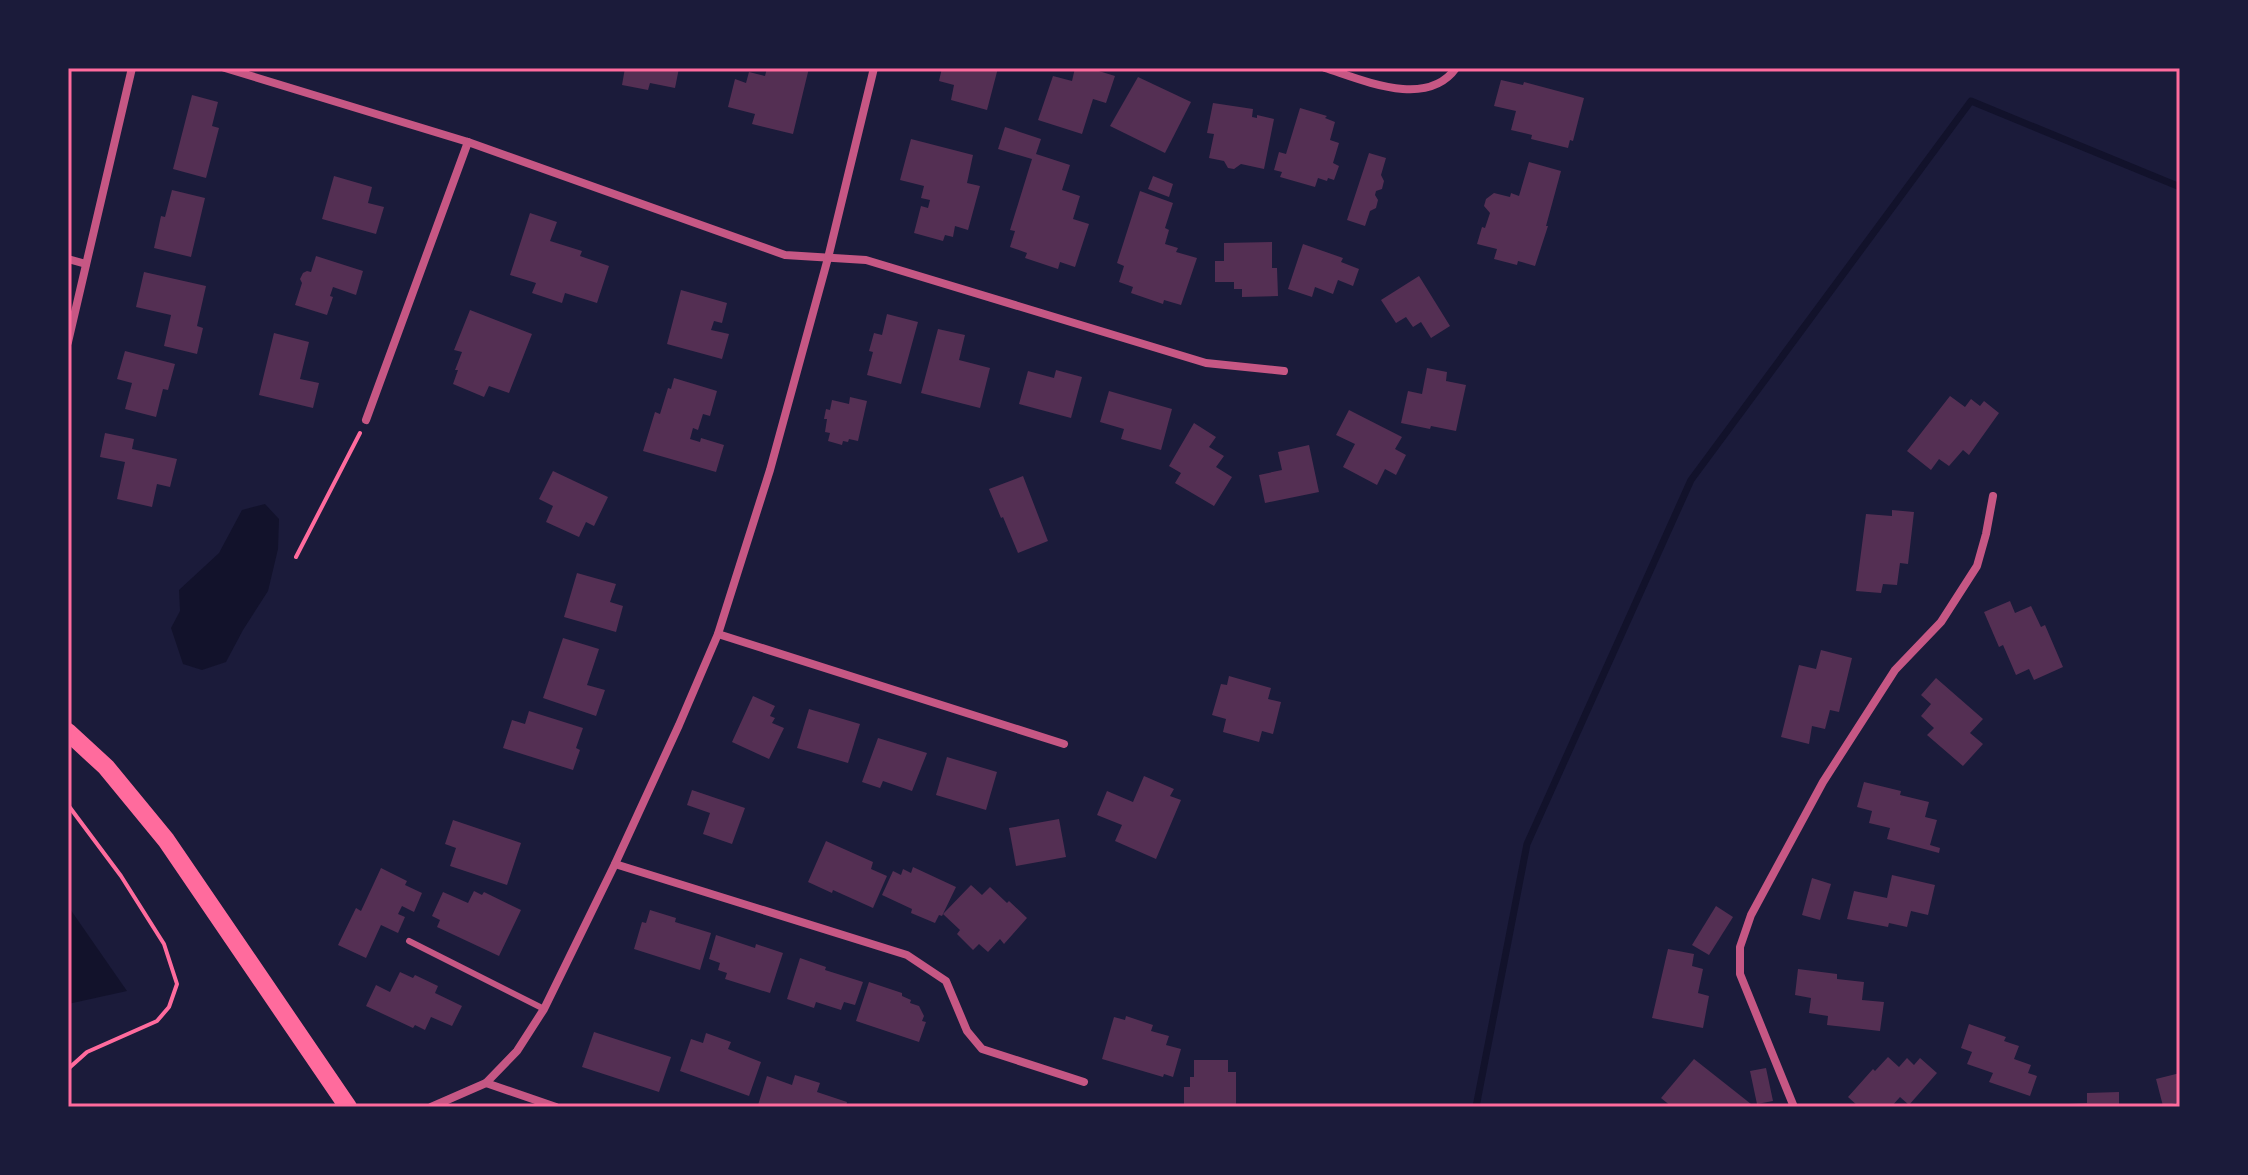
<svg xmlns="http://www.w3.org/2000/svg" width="2248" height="1175" viewBox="0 0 2248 1175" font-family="'Nunito Sans',sans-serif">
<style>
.water{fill:#12122b}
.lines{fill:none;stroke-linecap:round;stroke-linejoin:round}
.stream{stroke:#12122b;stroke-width:7}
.building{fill:#542f53}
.path{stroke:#ff6b9d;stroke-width:4}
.service{stroke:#c65784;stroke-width:6}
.minor{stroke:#c65784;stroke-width:8}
.primary{stroke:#ff6b9d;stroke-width:18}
.neatline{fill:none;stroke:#ff6b9d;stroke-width:3}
</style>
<rect width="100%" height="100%" fill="#1b1b3a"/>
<!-- water -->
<g class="water">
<path d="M265 504 279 519 278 549 268 591 243 630 226 662 202 670 183 664 171 628 180 611 179 590 219 553 242 510Z"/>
<path d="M68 906 127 991 68 1004Z"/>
</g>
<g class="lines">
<!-- stream -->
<path class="stream" d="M1476 1107 1527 844 1691 480 1971 101 2180 187"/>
</g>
<!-- building -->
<g class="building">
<path d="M625 68H679L675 88 650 83 648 90 622 85Z"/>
<path d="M767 68H809L793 134 752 124 755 114 728 107 735 79 746 83 749 72 765 76Z"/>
<path d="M942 68H998L987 110 951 100 954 85 939 81Z"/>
<path d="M1075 68H1089L1115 76 1106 103 1093 99 1082 134 1038 120 1053 76 1072 81Z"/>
<path d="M1138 77 1191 102 1165 153 1110 126Z"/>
<path d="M1501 80 1523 85 1524 82 1584 98 1573 141 1570 140 1568 148 1531 139 1532 135 1511 130 1516 111 1494 106Z"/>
<path d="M192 95 218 102 212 126 219 128 206 178 173 169Z"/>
<path d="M1213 103 1253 109 1252 117 1257 118V115L1274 119 1264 169 1241 164 1234 169 1228 168 1224 161 1209 158 1214 134 1207 133Z"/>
<path d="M1300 108 1327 116 1325 118 1335 122 1330 140 1339 143 1333 163 1339 166 1334 180 1328 178 1327 181 1318 178 1315 187 1280 177 1282 172 1274 170 1279 152 1286 154Z"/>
<path d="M1005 127 1041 139 1036 154 1070 165 1062 190 1080 196 1073 219 1089 224 1075 267 1060 262 1058 269 1025 258 1027 253 1010 247 1015 231 1010 230 1032 159 998 149Z"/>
<path d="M911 139 973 155 967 183 980 186 968 230 955 226 953 237 945 235 943 241 914 233 921 206 928 208 930 200 921 198 924 186 900 180Z"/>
<path d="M1369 153 1386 158 1381 175 1384 181 1382 189 1376 191 1375 195 1378 200 1376 208 1370 211 1365 226 1347 220Z"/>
<path d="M1529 162 1561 171 1546 226H1548L1535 266 1518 261 1517 265 1494 259 1497 249 1477 244 1482 227 1485 228 1490 213 1484 206 1486 199 1494 193 1510 197 1511 193 1519 196Z"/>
<path d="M334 176 372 187 368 203 384 207 376 234 322 219Z"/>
<path d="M1153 176 1173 184 1169 197 1148 189Z"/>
<path d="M172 190 205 198 191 257 154 248 161 216 165 217Z"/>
<path d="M1140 191 1173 203 1165 228 1169 230 1165 244 1178 248 1176 252 1197 258 1181 305 1164 300 1163 304 1131 293 1133 287 1119 282 1124 266 1117 263Z"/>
<path d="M530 213 557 222 550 241 582 251 580 256 609 266 597 303 565 293 562 303 532 293 536 283 510 275Z"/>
<path d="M1272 242V268H1277L1278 296 1242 297V289H1234V282H1215V261H1224V243Z"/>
<path d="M1303 244 1343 258 1341 262 1359 269 1353 286 1338 280 1333 294 1315 287 1312 297 1288 289Z"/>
<path d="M316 256 363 271 356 295 333 287 330 296 333 297 327 315 295 305 302 283 300 279 303 273 307 271 311 272Z"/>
<path d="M144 272 206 286 197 326 203 328 197 354 164 346 171 315 136 307Z"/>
<path d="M1419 276 1450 326 1431 338 1421 322 1413 327 1406 317 1396 323 1381 300Z"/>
<path d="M681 290 727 303 722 323 714 321 711 330 729 334 722 359 667 344Z"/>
<path d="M470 310 532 334 509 393 489 386 484 397 453 384 458 370H455L462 352 454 350Z"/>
<path d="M887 314 918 322 901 384 867 375 873 352 869 351 874 333 882 335Z"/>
<path d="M938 329 965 335 959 360 990 368 980 408 921 393Z"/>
<path d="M274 333 309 342 300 379 319 383 313 408 259 395Z"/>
<path d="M125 351 175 364 168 390 163 389 156 417 125 409 132 383 117 379Z"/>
<path d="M1427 368 1447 372 1446 381 1466 385 1456 431 1431 426 1430 429 1401 423 1408 391 1422 394Z"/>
<path d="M1056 370 1082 377 1071 418 1019 404 1028 371 1054 378Z"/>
<path d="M674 378 717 391 710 416 703 414 698 430 693 428 690 439 700 442 701 438 724 445 716 472 643 451 655 412 660 414 668 388 671 389Z"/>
<path d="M1109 391 1172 409 1161 450 1121 439 1124 429 1100 422Z"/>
<path d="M1950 396 1965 407 1971 399 1980 406 1984 401 1999 413 1969 455 1963 450 1949 466 1939 459 1931 470 1907 451Z"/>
<path d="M850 397 867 401 858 441 849 439 848 442 843 441 842 445 828 441 830 433 825 432 827 419H824L826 409 830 410 832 400 849 404Z"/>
<path d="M1349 410 1402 437 1395 449 1406 455 1396 475 1385 469 1377 485 1343 467 1355 444 1336 435Z"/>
<path d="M1194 423 1216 437 1209 447 1224 456 1216 467 1232 477 1214 506 1175 483 1181 473 1169 466Z"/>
<path d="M105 433 134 439 132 449 177 459 170 487 157 484 152 507 117 499 125 462 100 457Z"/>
<path d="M1309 445 1319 492 1265 503 1259 475 1282 470 1278 452Z"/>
<path d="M553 471 608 497 594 526 586 522 579 537 546 522 553 506 539 499Z"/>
<path d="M1023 476 1048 541 1018 553 1003 517 1001 518 989 489Z"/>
<path d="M1892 510 1914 512 1908 564 1900 563 1897 585 1883 584 1881 593 1856 591 1866 514 1892 516Z"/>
<path d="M577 573 616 584 610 602 623 606 616 632 564 617Z"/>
<path d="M2010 601 2015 613 2031 606 2041 627 2045 625 2063 667 2034 680 2029 669 2016 675 2003 645 1999 647 1984 612Z"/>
<path d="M563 638 599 649 587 685 605 690 596 716 543 698Z"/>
<path d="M1821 650 1852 658 1839 712 1830 710 1825 729 1812 726 1809 744 1781 737 1799 665 1816 669Z"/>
<path d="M1229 676 1271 688 1268 699 1281 702 1273 734 1262 731 1259 742 1223 732 1226 719 1212 715 1221 684 1227 685Z"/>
<path d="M1936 678 1983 719 1970 733 1983 744 1963 766 1927 735 1934 728 1921 716 1931 704 1921 695Z"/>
<path d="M753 696 775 706 770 716 775 718 772 723 784 728 769 759 732 742Z"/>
<path d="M809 709 860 724 848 763 797 748Z"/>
<path d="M529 711 583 728 576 748 580 750 573 770 503 748 512 720 525 724Z"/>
<path d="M878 738 927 753 912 791 883 781 880 788 862 782Z"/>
<path d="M947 757 997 772 986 810 936 795Z"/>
<path d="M1144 776 1174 789 1170 796 1181 800 1156 859 1115 841 1122 825 1097 815 1107 791 1133 802Z"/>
<path d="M1864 782 1901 791 1900 795 1929 802 1925 817 1937 820 1930 845 1940 848 1939 853 1887 839 1890 828 1869 823 1872 811 1857 807Z"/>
<path d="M692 790 745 808 732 844 703 834 710 813 687 805Z"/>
<path d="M1059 819 1066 857 1016 866 1009 828Z"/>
<path d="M453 820 521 843 507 885 450 866 456 848 445 844Z"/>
<path d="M826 841 873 862 871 869 887 876 873 908 833 890 832 893 808 882Z"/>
<path d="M913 867 956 887 942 916 939 915 935 923 911 913 912 909 882 895 893 871 901 875 903 869 911 873Z"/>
<path d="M381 868 407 881 405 885 422 893 414 912 402 906 398 914 405 917 398 933 381 925 366 958 338 945 356 908 361 911Z"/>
<path d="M1892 875 1935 885 1928 915 1911 911 1907 927 1889 923 1888 927 1847 919 1854 891 1887 898Z"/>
<path d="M1812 878 1831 884 1820 920 1802 915Z"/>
<path d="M971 885 982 895 990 887 1007 903 1009 901 1027 918 1004 944 1000 939 988 952 979 944 973 950 957 934 960 930 943 914Z"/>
<path d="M474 891 482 895 484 892 521 910 499 956 437 927 440 920 432 916 443 892 468 903Z"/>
<path d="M1716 906 1733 917 1709 955 1692 945Z"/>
<path d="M650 910 676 918 675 922 711 933 700 970 634 949 642 922 646 923Z"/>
<path d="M716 935 755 948 756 944 783 953 770 993 725 979 727 973 718 970 720 963 709 959Z"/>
<path d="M1668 949 1694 954 1692 966 1703 969 1698 993 1709 996 1703 1028 1652 1018Z"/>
<path d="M800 958 826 967 825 970 863 982 855 1005 844 1002 841 1010 816 1002 814 1008 787 999Z"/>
<path d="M1798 969 1837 974V979L1864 982 1862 1000 1884 1002 1880 1031 1827 1025 1828 1016 1809 1013 1811 998 1795 995Z"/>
<path d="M400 972 413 978 415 975 438 986 435 993 462 1006 452 1026 431 1017 425 1030 415 1025 413 1028 366 1006 376 985 390 992Z"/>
<path d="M869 982 902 993V996L911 1000 910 1003 919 1006 924 1016 922 1021 926 1022 919 1042 856 1021Z"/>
<path d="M1126 1016 1153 1025 1151 1031 1169 1036 1166 1045 1181 1049 1173 1077 1164 1074 1163 1077 1102 1059 1114 1017 1125 1020Z"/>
<path d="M1969 1024 2006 1037 2004 1041 2019 1046 2014 1059 2031 1065 2028 1073 2037 1076 2030 1096 1989 1082 1993 1073 1967 1064 1972 1052 1961 1048Z"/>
<path d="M594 1032 671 1057 659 1092 582 1067Z"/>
<path d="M706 1033 731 1042 728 1049 761 1062 749 1096 680 1071 691 1039 703 1043Z"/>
<path d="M1888 1057 1899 1067 1907 1058 1914 1065 1920 1058 1937 1073 1909 1105 1900 1097 1891 1107H1878L1875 1104 1872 1107H1859L1848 1097 1873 1069 1875 1071Z"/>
<path d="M1694 1059 1751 1104 1749 1107H1672L1661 1098Z"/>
<path d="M1194 1060H1228V1072H1236V1107H1184V1087H1190V1077H1194Z"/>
<path d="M1766 1068 1773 1101 1757 1104 1750 1071Z"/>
<path d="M2180 1073V1107H2177L2176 1103 2163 1106 2156 1079Z"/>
<path d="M795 1075 820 1083 817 1092 847 1102 846 1107H764L758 1105 767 1076 792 1085Z"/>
<path d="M2119 1092V1107H2068V1104L2087 1103V1093Z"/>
</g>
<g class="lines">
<!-- path -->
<g class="path">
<path d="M296 557 360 433"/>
<path d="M68 805 121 876 164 944 177 984 169 1007 157 1021 87 1052 68 1069"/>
</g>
<!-- service -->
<path class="service" d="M409 941 544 1009"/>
<!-- minor -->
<g class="minor">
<path d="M225 68 468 142 785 255 866 260 1206 363 1284 371"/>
<path d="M1325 68C1363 80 1427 109 1456 68"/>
<path d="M68 259 86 264"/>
<path d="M68 342 132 68"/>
<path d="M366 420 468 142"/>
<path d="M718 634 1064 744"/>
<path d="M615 864 907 955 946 981 967 1031 982 1049 1084 1082"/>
<path d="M486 1083 556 1107"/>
<path d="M431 1107 486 1083 517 1051 544 1009 615 864 679 725 718 634 770 470 828 258 874 68"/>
<path d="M1794 1107 1740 974V947L1751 915 1823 782 1895 670 1941 622 1977 566 1986 534 1993 496"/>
</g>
<!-- primary -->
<path class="primary" d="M68 732 106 767 166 840 348 1107"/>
</g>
<!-- border -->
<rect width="2248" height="1175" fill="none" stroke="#1b1b3a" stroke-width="140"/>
<rect x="70" y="70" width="2108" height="1035" class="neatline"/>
</svg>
